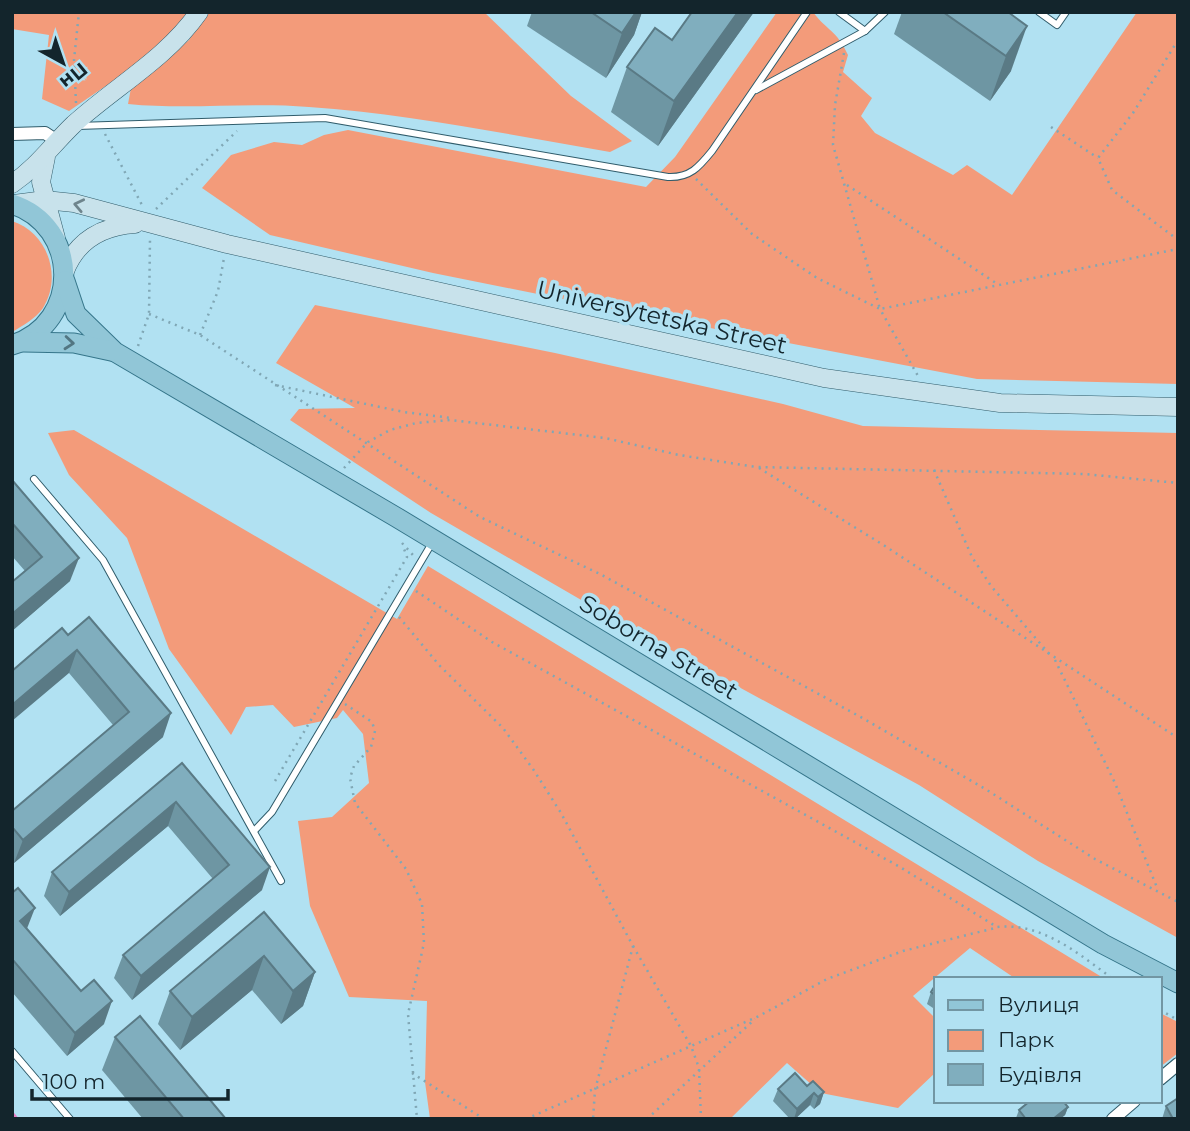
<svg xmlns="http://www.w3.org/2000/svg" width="1190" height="1131" viewBox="0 0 1190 1131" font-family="Montserrat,sans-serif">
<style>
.green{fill:#f39b7a}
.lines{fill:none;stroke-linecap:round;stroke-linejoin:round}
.stream{stroke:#e77dc3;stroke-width:3.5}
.service-casing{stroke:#305c6b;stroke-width:8}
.minor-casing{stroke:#305c6b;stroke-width:14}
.secondary-casing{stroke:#305c6b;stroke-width:19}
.primary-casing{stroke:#35758a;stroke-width:21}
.path{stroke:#80a7b5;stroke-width:2.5;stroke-dasharray:2 5;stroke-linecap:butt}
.service{stroke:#fff;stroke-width:6}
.minor{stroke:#fff;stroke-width:12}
.secondary{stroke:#c8e2eb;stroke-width:18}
.primary{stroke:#91c6d7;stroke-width:19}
.wall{fill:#6e96a3}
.shaded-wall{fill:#5a7a85}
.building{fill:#80aebe;stroke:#5a7a85;stroke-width:2}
.oneway{stroke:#6e848c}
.oneway2{stroke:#527682}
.labels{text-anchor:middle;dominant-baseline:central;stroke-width:7;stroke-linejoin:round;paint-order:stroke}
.street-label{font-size:24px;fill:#13252c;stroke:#b1e1f2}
</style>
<rect width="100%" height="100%" fill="#b1e1f2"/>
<!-- green -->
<g class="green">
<path d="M12 12H194L166 45 69 111 42 99 49 35 12 29Z"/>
<path d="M207 12H484L571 96 632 141 610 152C510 135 410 114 309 107 249 102 188 110 128 104L131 88 189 40Z"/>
<path d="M777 12H813C828 32 836 29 848 55L843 72 872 98 861 116 875 133 953 175 967 165 1012 195 1137 12H1178V384L977 379 642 315 433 273 270 235 202 188 231 155 274 142 302 145 324 135 348 130 646 187 675 157Z"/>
<path d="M12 221C47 232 63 276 43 308 35 319 24 325 12 332Z"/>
<path d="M315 305 555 353 783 404 863 426 1178 433V938L1038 861 919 785 614 619 431 513 290 420 299 409 355 408 276 363Z"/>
<path d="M74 430 397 619 428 566 1105 979H1016L970 948 913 996 936 1019V1072L898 1108 821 1093 787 1063 730 1119H430L425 1082 427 1001 349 997 310 906 298 821 332 817 369 783 363 734 343 710 337 718 294 727 273 705 246 707 231 735 169 649 127 538 69 475 48 433Z"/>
<path d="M1160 1013 1178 1022V1053L1160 1067Z"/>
</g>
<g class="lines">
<!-- stream -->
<path class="stream" d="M12 1113 17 1119"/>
<defs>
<g id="service">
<path d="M839 12 865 31 885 12"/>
<path d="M1039 12 1057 25 1066 12"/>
<path d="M756 90 865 31"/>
<path d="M77 126 325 118 668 177C690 178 699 167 712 151L807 12"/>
<path d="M34 479 103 560 281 881"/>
<path d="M255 830 272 812 432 543"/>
<path d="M12 1051 70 1119"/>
</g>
<g id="minor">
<path d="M12 134 45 133 57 141"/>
<path d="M1160 1079 1178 1064"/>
<path d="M1113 1119 1134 1101"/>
</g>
<g id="secondary">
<path d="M46 157 41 182 56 238"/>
<path d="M12 184C37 167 53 144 74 124 116 86 166 59 199 12"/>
<path d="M14 204 45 200 74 203 227 244 824 378 1000 403 1178 407"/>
<path d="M65 271C77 240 103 226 135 224"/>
</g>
<g id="primary">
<path d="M12 204C80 226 82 323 12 345"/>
<path d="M65 281 76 314 115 352 396 517 1103 944 1178 983"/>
<path d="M23 342 74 343 111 351"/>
</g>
</defs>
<!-- service casing -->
<use href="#service" class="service-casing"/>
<!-- minor casing -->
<use href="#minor" class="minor-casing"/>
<!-- secondary casing -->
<use href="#secondary" class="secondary-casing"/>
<!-- primary casing -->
<use href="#primary" class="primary-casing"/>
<!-- path -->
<g class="path">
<path d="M1178 40 1133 113 1098 158 1112 190 1178 240"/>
<path d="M844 53 835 105 833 145 880 309 1178 249"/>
<path d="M76 103 74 60 79 12"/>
<path d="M1051 127 1098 158"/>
<path d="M105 134 142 205"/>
<path d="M696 179 752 234 817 278 880 309 918 376"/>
<path d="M847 185 999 285"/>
<path d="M156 209 237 131"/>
<path d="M149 314 200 335 480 517 600 574 866 720 987 790 1095 859 1178 902"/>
<path d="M200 335 218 291 224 258"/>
<path d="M138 346 149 314 150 239"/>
<path d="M275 385 404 412 451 418"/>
<path d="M344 468 368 442 390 430 416 423 450 420 605 438 679 455 756 467 1084 474 1178 483"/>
<path d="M759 468 885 546 1178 738"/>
<path d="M934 470 972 557 991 586 1050 655"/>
<path d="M402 543 413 555"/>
<path d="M416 591 492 642 900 867 997 927C1042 922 1079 954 1113 979"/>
<path d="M399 617 439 665 503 728 533 769 561 813 633 946 595 1090 593 1119"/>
<path d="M1055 660 1115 783 1158 890"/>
<path d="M345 704 372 722 375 731 371 747 354 766 350 778 355 803 406 869 422 904 424 943 408 1014 417 1119"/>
<path d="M275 781 407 557 403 546"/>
<path d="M633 946 691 1046 699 1068 701 1119"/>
<path d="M1160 1010 1178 1020"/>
<path d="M412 1073 484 1119"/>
<path d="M526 1119 759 1016 827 979 903 951 995 928"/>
<path d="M647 1119 755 1019"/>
</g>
<!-- service -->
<use href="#service" class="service"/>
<!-- minor -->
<use href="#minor" class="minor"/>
<!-- secondary -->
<use href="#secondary" class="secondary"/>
<!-- primary -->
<use href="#primary" class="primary"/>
</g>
<!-- wall -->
<g class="wall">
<path d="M532 12H642L634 35 606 78 527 26Z"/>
<path d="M692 12H754L658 146 611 112 627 67 672 40Z"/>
<path d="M902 12H1008L1011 71 990 101 894 34Z"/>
<path d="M12 480 70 581 12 631V582L25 571 12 556Z"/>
<path d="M68 635 163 737 14 863 12 860V811L113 725 69 673Z"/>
<path d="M182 763 262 890 132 1000 114 978 123 955 213 879 168 826 60 916 44 896 52 872Z"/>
<path d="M12 893 27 929 104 1024 67 1056 12 992Z"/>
<path d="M264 912 315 972 303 1006 281 1024 252 990 180 1050 158 1024 170 991Z"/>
<path d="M936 984V1010L927 1004 931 992Z"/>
<path d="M115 1037 226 1119H143L102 1070Z"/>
<path d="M807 1086 824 1092 820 1104 814 1109 810 1105 795 1119H790L773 1101 778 1089Z"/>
<path d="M1166 1106 1178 1119H1162Z"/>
<path d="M1068 1107 1065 1115 1060 1119 1016 1118 1019 1110Z"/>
</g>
<!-- shaded-wall -->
<g class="shaded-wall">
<path d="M636 12H642L634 35 606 78 622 33Z"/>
<path d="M738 12H754L658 146 674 101Z"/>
<path d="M1027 26 1011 71 990 101 1006 56Z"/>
<path d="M79 558 70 581 12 631V614Z"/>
<path d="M77 650 69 673 12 721V705Z"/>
<path d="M171 713 163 737 14 863 23 840Z"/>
<path d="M176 802 168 826 60 916 69 892Z"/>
<path d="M270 867 262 890 132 1000 141 976Z"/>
<path d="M35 908 26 931 20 921Z"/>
<path d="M264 956 252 990 180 1050 192 1017Z"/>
<path d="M315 972 303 1006 281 1024 293 991Z"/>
<path d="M112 1001 104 1024 67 1056 75 1033Z"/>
<path d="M824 1092 820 1104 814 1109 818 1097Z"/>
<path d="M814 1093 810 1105 795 1119H794L797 1109Z"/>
<path d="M1068 1107 1065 1115 1060 1119H1053Z"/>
</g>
<!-- building -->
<g class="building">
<path d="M591 12H636L622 33Z"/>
<path d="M692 12H738L674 101 627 67 655 28 672 40Z"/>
<path d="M943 12H1008L1027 26 1006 56Z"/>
<path d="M12 480 79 558 12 614V582L42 557 12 523Z"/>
<path d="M89 617 171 713 23 840 12 827V811L129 712 77 650 12 705V671L62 628 68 635Z"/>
<path d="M182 763 270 867 141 976 123 955 229 865 176 802 69 892 52 872Z"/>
<path d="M18 888 35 908 20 921 81 991 94 980 112 1001 75 1033 12 959V893Z"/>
<path d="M264 912 315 972 293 991 264 956 192 1017 170 991Z"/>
<path d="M936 984V996L931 992Z"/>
<path d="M140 1016 226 1119H184L115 1037Z"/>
<path d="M795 1073 807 1086 813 1081 824 1092 818 1097 814 1093 797 1109 778 1089Z"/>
<path d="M1178 1098V1119H1173L1166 1106Z"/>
<path d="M1030 1101H1063L1068 1107 1053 1119H1026L1019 1110Z"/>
</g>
<!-- one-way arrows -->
<defs><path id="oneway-chevron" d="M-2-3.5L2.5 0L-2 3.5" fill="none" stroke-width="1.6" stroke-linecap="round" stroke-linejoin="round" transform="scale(1.75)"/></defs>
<use class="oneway" href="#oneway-chevron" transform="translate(79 205) rotate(-168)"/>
<use class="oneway2" href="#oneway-chevron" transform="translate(69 343) rotate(5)"/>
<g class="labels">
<!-- street labels -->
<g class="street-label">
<text transform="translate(662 317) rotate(13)">Universytetska Street</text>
<text transform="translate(659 647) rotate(31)">Soborna Street</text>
</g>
</g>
<!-- border -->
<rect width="1190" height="1131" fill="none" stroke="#13252c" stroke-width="28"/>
<!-- legend -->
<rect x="934" y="977" width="228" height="126" fill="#b1e1f2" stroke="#7296a3" stroke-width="2"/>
<rect x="948" y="1000" width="35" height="10" fill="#91c6d7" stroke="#7296a3" stroke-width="2"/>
<text x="998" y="1012" font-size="21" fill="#13252c">Вулиця</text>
<rect x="948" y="1030" width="35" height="21" fill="#f39b7a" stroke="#7296a3" stroke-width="2"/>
<text x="998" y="1047" font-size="21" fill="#13252c">Парк</text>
<rect x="948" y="1064" width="35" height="21" fill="#80aebe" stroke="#7296a3" stroke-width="2"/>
<text x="998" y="1082" font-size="21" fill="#13252c">Будівля</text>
<!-- north arrow -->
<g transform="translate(63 63) rotate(140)" stroke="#b1e1f2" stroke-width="5" paint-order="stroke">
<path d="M0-5L12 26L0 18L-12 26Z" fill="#13252c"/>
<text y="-10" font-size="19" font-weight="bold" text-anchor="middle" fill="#13252c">Пн</text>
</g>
<!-- scale -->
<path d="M32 1089v10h196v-10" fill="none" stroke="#13252c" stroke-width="3.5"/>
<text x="42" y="1089" font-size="21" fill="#13252c" stroke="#b1e1f2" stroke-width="5" paint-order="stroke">100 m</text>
</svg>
